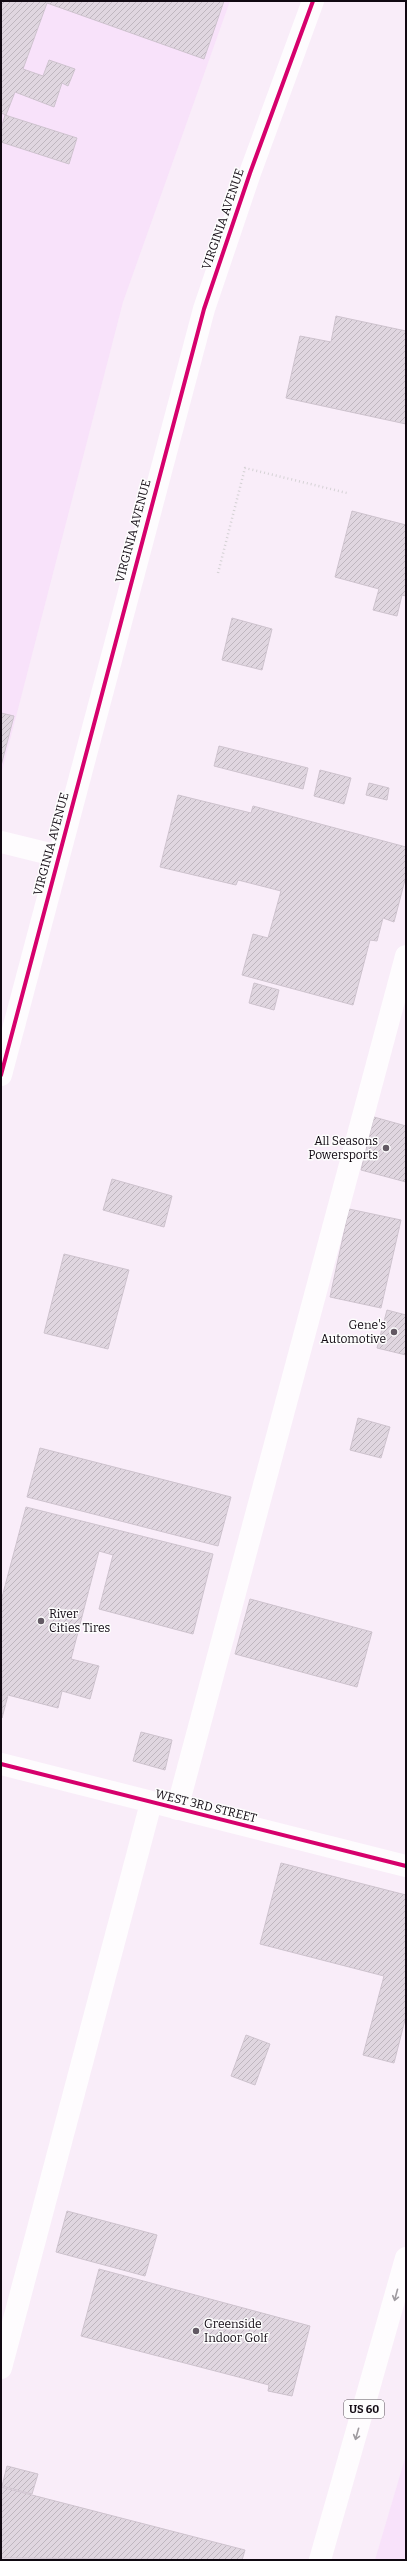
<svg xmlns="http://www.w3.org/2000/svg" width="407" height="2561" viewBox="0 0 407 2561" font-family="Bitter,serif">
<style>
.built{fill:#f8e2fa}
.building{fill:url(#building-hatch);stroke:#cec3ce}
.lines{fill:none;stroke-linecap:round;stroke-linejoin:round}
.path{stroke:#d5d2d5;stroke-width:2.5;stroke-dasharray:1 3;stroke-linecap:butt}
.minor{stroke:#fefcfe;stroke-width:22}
.major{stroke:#fefcfe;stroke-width:22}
.cycleway-casing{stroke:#fdfdfd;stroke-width:6}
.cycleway{stroke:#d6006c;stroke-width:4}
.oneway{stroke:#9f9ba0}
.poi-dot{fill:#625963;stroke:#fdfdfd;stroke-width:1.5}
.labels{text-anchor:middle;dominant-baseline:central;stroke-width:3;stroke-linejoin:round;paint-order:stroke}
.shield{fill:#fdfdfd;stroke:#585258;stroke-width:1}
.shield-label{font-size:11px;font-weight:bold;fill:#110912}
.street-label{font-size:12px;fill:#110912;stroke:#fdfdfd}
.poi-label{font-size:12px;fill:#110912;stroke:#fdfdfd;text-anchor:end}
</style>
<defs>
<pattern id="building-hatch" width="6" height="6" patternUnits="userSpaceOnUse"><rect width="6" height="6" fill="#e0d6e0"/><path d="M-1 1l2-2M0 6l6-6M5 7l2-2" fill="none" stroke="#bfb6bf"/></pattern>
</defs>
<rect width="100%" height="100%" fill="#f9edf9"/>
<!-- built -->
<g class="built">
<path d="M1 1H230L123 302 1 775Z"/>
<path d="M406 2455V2560H375Z"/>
</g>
<!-- building -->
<g class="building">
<path d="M1 1H224L204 59 47 3 23 69 43 76 49 60 75 69 68 86 62 83 54 107 15 92 6 115 1 113Z"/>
<path d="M5 115 77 138 69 164 1 142V129Z"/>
<path d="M336 316 406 331V424L286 398 300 336 331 342Z"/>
<path d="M352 511 406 525V596L402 595 397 616 373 610 379 589 335 577Z"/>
<path d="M232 618 272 629 262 670 222 660Z"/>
<path d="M1 713 14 716 1 766Z"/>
<path d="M219 746 308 768 303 789 214 766Z"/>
<path d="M320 770 351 778 344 804 314 796Z"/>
<path d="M369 783 389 788 387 800 366 795Z"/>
<path d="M178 795 251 813 253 806 406 847V876L394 922 383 918 377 941 370 940 353 1005 242 975 253 934 268 938 281 891 238 880 236 885 160 867Z"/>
<path d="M254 983 279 990 274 1010 249 1003Z"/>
<path d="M374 1117 406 1126V1182L361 1170Z"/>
<path d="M112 1179 172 1196 164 1227 103 1210Z"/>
<path d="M349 1209 401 1220 381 1308 330 1297Z"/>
<path d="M64 1254 129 1270 108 1349 44 1333Z"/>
<path d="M387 1310 406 1315V1355L377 1348Z"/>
<path d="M358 1418 390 1427 381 1458 350 1450Z"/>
<path d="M40 1448 231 1497 218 1546 27 1497Z"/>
<path d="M26 1507 213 1554 193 1634 99 1609 113 1555 99 1551 71 1659 99 1666 90 1699 62 1691 58 1708 8 1695 2 1718 1 1601Z"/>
<path d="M250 1599 372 1632 357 1687 235 1654Z"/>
<path d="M141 1732 172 1740 165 1770 133 1761Z"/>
<path d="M281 1863 406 1895V2016L394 2063 363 2055 384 1976 260 1944Z"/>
<path d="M246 2035 270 2044 255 2085 231 2076Z"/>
<path d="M67 2211 157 2235 145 2276 56 2252Z"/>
<path d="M99 2269 310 2326 292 2396 268 2391 269 2385 81 2336Z"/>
<path d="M7 2466 38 2474 32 2494 2 2486Z"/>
<path d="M1 2487 245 2550 242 2560 1 2558Z"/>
</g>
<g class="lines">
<!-- path -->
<path class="path" d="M218 573 245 468 347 493"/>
<!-- minor -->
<g class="minor">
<path d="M1 842 58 856"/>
<path d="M1 1075 204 309 250 173 313 1"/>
<path d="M1 1764 406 1866"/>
<path d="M177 1809 406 956"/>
<path d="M1 2368 151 1803"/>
</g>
<!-- major -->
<path class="major" d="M320 2560 406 2258"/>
<defs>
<g id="cycleway">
<path d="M1 1075 204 309 250 173 313 1"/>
<path d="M1 1764 406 1866"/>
</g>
</defs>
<!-- cycleway casing -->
<use href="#cycleway" class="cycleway-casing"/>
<!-- cycleway -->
<use href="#cycleway" class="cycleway"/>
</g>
<!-- one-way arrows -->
<defs><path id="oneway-shaft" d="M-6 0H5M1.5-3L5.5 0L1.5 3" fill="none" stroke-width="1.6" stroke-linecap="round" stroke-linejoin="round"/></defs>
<g class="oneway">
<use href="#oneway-shaft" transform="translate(396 2295) rotate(105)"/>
<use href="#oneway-shaft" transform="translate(357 2434) rotate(106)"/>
</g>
<!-- markers -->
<g class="poi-dot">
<circle cx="386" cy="1148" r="4"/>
<circle cx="394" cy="1332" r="4"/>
<circle cx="41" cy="1621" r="4"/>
<circle cx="196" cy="2331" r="4"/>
</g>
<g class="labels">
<!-- shield labels -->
<rect class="shield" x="344" y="2400" width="40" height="18" rx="3"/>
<g class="shield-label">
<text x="364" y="2409">US 60</text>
</g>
<!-- street labels -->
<g class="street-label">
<text transform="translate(223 219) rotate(-71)">VIRGINIA AVENUE</text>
<text transform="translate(133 531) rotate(-75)">VIRGINIA AVENUE</text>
<text transform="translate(51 844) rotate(-75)">VIRGINIA AVENUE</text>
<text transform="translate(206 1806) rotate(14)">WEST 3RD STREET</text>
</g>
<!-- poi labels -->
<g class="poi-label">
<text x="378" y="1141">All Seasons<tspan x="378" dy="14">Powersports</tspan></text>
<text x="386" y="1325">Gene's<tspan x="386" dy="14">Automotive</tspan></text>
<text x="49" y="1614" text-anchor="start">River<tspan x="49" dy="14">Cities Tires</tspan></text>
<text x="204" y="2324" text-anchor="start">Greenside<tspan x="204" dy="14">Indoor Golf</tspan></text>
</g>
</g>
<!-- border -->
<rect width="407" height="2561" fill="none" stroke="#110912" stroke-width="4"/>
</svg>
